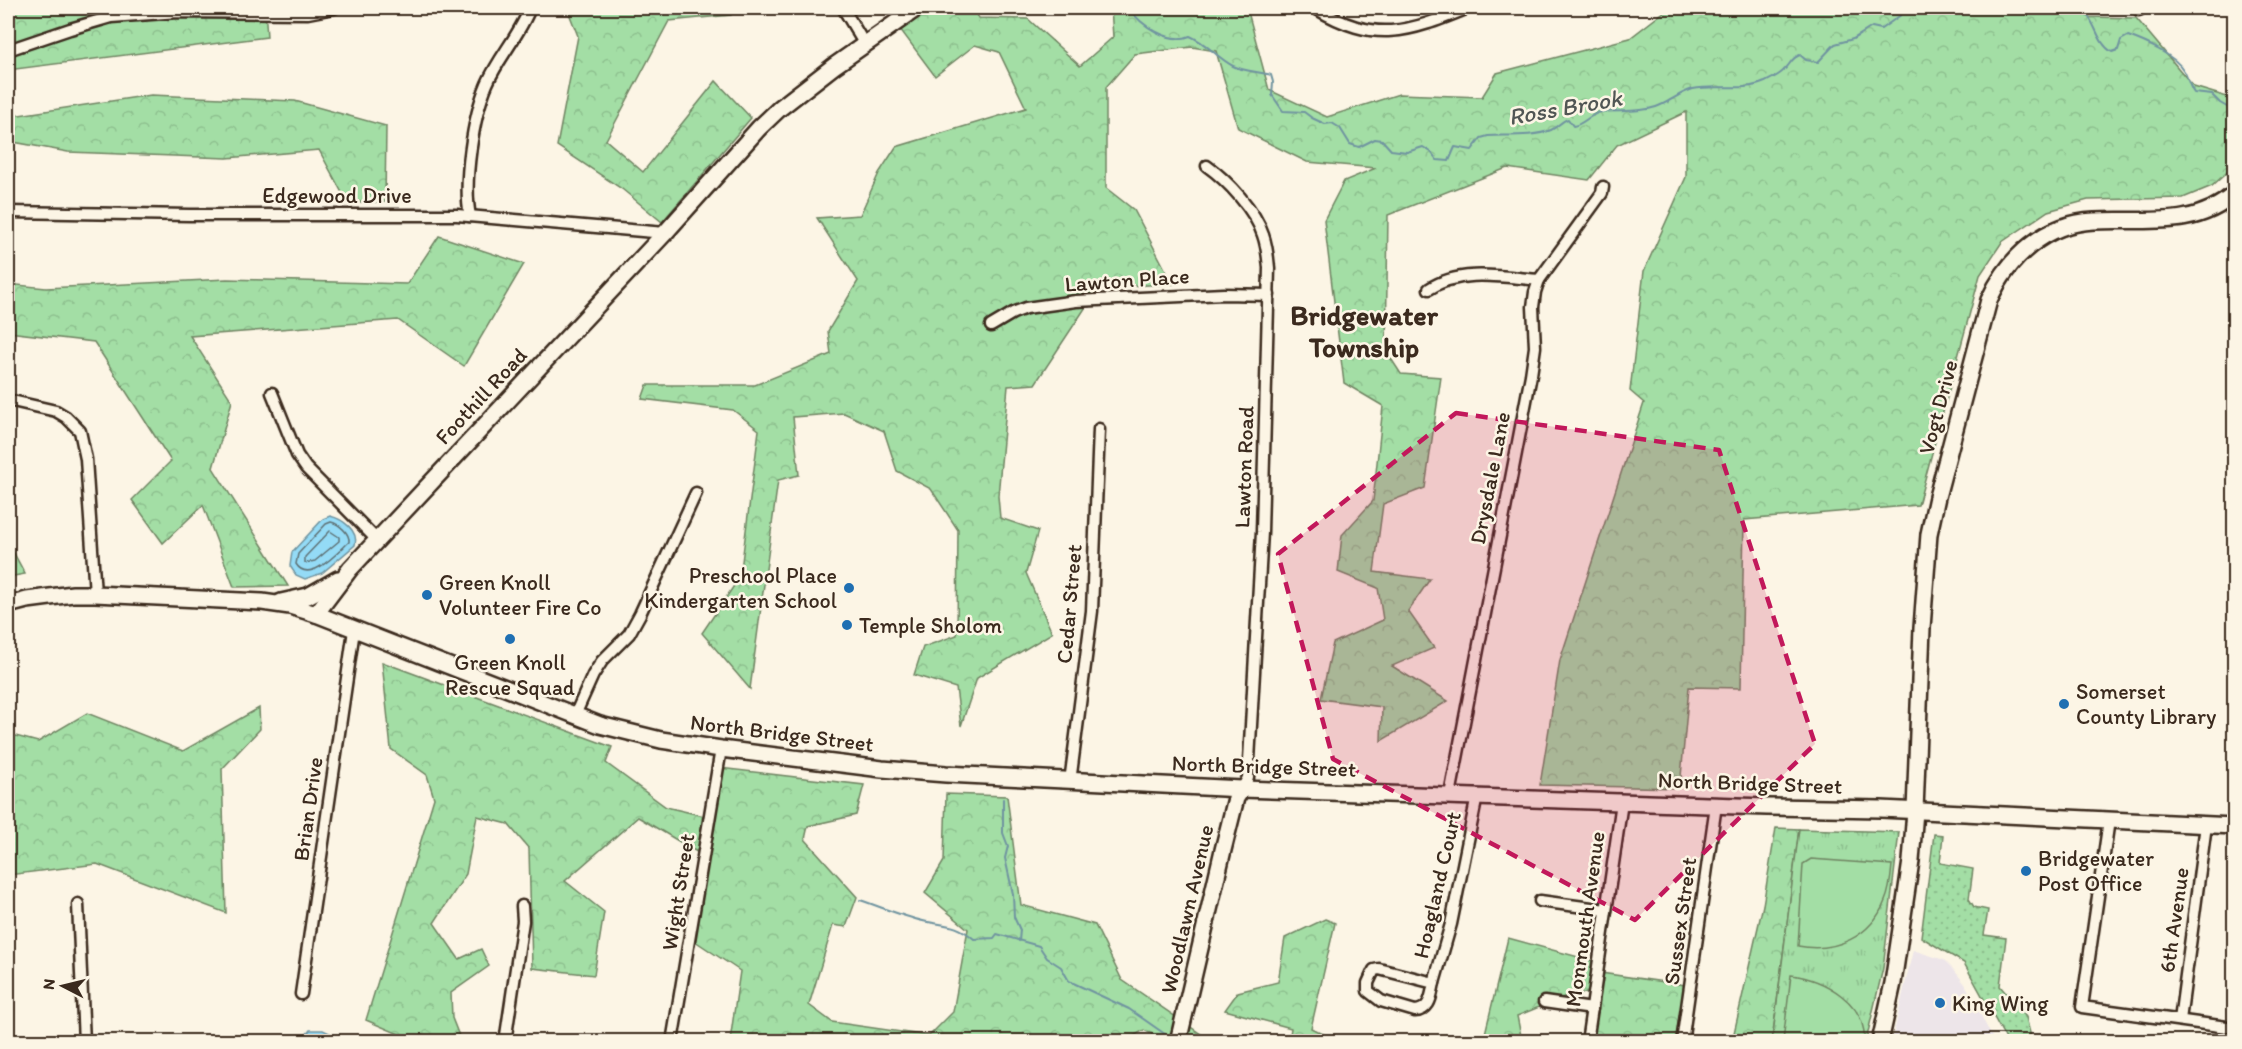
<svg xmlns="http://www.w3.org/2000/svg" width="2242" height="1049" viewBox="0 0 2242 1049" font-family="Itim,sans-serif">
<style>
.built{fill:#ede5e9}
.grass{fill:url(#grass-dots);stroke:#6f8462;stroke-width:1.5}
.forest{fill:url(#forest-crowns);stroke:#6f8462;stroke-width:1.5}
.park{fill:url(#park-tufts);stroke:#6f8462;stroke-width:1.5}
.pitch{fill:#a3dea5;stroke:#6f8462;stroke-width:1.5}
.water{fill:#94dbf6;stroke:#7094a0;stroke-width:1.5}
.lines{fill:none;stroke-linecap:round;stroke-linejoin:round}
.shore{stroke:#5f7174;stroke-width:1.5}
.stream{stroke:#7094a0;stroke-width:2}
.street-casing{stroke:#3b2a1e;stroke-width:15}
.secondary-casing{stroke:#3b2a1e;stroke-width:20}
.street{stroke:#fcf5e5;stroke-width:10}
.secondary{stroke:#fcf5e5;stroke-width:15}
.marked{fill:#c2185b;fill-opacity:0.2;stroke:#c2185b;stroke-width:4.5;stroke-dasharray:12 8;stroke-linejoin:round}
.poi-dot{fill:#1f6fb2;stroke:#fcf5e5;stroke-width:2}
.labels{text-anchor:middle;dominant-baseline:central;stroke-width:5;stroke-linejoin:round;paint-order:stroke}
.street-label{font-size:22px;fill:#3b2a1e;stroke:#fcf5e5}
.poi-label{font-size:22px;fill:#3b2a1e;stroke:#fcf5e5;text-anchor:start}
.water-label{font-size:24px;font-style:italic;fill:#515654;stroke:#fcf5e5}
.district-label{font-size:28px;font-weight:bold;fill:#3b2a1e;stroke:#fcf5e5}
</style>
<defs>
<pattern id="grass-dots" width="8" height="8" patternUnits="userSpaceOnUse" patternTransform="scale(1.5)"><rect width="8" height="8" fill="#a3dea5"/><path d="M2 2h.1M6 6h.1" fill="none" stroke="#8dbf8e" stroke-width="1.8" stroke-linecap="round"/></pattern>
<pattern id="forest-crowns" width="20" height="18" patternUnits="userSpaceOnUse" patternTransform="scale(1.5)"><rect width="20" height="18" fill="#a3dea5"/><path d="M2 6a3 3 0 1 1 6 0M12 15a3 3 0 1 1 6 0" fill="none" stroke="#8dbf8e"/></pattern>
<pattern id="park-tufts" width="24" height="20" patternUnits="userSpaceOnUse" patternTransform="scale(1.5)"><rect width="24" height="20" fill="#a3dea5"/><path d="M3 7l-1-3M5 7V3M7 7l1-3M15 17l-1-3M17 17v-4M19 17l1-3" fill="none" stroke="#8dbf8e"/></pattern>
</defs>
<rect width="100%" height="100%" fill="#fcf5e5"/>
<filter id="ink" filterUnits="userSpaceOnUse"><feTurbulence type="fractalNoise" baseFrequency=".0167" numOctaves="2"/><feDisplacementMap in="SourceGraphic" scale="12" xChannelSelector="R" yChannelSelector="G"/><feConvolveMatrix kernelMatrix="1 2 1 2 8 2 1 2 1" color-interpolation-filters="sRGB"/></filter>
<g filter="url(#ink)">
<!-- built -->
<path class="built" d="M1913 950 1944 960 1954 970 1965 984 1994 1041H1892Z"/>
<!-- grass -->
<path class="grass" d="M1934 834 1943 835 1940 863 1973 869 1969 899 1974 907 1988 910 1984 935 2006 938 2000 986 2026 1017 2032 1041H2007L1964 963 1921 937Z"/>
<!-- forest -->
<g class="forest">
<path d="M8 8H265L267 37 8 70Z"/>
<path d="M567 8H734L731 15 669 21 606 140 643 172 716 81 751 118 662 222 622 189 557 146 578 36Z"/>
<path d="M929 8H972L979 18 1028 19 1080 66 1113 37 1111 8H1247L1269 90 1327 117 1399 94 1482 97 1497 73 1630 38 1669 8H2068L2090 17 2136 18 2194 87 2234 99V166L2212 186 2183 198 2088 200 2048 211 2002 242 1980 275 1918 505 1744 520 1741 688 1689 687 1680 788 1540 785 1560 660 1644 403 1630 391 1644 271 1686 177V112L1617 145 1589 180 1507 168 1388 215 1386 351 1401 374 1441 377 1425 488 1383 504 1374 572 1430 579 1408 611 1434 648 1392 666 1448 701 1381 741 1382 707 1321 699 1333 643 1383 620 1378 588 1338 572 1342 535 1373 501 1383 406 1344 383 1324 220 1344 181 1376 168 1307 162 1238 128 1216 51 1192 47 1135 54 1106 87V188L1134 210 1173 284 1099 287 1035 384 1008 386 998 496 1000 518 1038 531 1026 573 1052 633 977 678 961 726 956 688 914 675 923 647 957 635 958 530 931 489 897 471 884 431 844 413 793 417 799 475 778 480 750 689 702 633 740 577 759 430 733 410 642 399 647 385H755L831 354 828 331 858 281 817 218 860 215 879 173 896 147 1026 108 999 52 975 45 935 76 900 29Z"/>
<path d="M151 95 295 101 386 126 385 202H347L319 150 227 158 68 152 8 141V108L19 115Z"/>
<path d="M439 236 524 264 464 366 398 320 190 336 232 401 213 468 288 586 234 587 203 505 163 543 132 500 171 461 94 342 8 332V284L46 288 227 279 407 284Z"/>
<path d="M8 542 25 574 8 577Z"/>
<path d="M382 662 612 747 606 763 666 807 713 818 720 768 864 785 856 815 808 826 805 839 857 897 846 927 833 925 809 1005 832 1022 929 1036 953 1012 968 929 925 893 944 861 946 794 1007 796 1021 905 1095 925 1122 980 1211 1041H1165L1144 1030 1123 1042 730 1041 740 971 692 939 707 858 638 817 565 881 604 912 594 975 532 968 529 849 508 824 477 816 466 874 434 923 459 959 481 949 489 966 451 993 452 1018 461 1041H405L399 1034 366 1020 434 798 427 775 391 749Z"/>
<path d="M259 708 260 729 222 769 226 913 97 864 8 875V734L38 742 87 713 183 751Z"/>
<path d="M1776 828 1799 829 1772 1041 1732 1042 1763 905Z"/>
<path d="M1325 919 1335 923 1311 1028 1337 1041H1289L1291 1028 1225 1010 1238 992 1278 982 1285 938Z"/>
<path d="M1508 938 1601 963V973L1692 986 1683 1041H1590L1597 995 1576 992 1517 1016 1521 1036 1535 1041 1483 1042Z"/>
</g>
<!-- park -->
<path class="park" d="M1799 829 1899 832 1883 968 1866 1041 1772 1042Z"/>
<!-- pitch -->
<g class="pitch">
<path d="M1811 859 1892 865C1891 877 1890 890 1885 901 1871 937 1835 953 1798 946L1803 864Z"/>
<path d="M1791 975C1824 979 1867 1003 1864 1041H1783Z"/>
</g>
<!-- water -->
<g class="water">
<path d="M330 516C343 519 359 531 355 545L322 573 305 579 296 575 290 566 292 552 323 519Z"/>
<path d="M310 1030H323L336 1036 337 1041H301Z"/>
</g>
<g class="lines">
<!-- shore -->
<g class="shore">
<path d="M331 522C339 524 350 533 349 542 338 552 309 585 296 564L298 554 326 524Z"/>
<path d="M330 531 339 537V541L315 561 305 563V557Z"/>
</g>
<!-- stream -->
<g class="stream">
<path d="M1129 8C1140 25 1170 45 1190 36 1207 43 1217 58 1233 66 1243 71 1259 72 1271 75L1273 82 1272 95 1283 111 1304 112 1312 118 1325 124 1332 123 1340 128 1350 144 1359 147 1375 139 1382 140 1391 150 1407 152 1423 147 1431 152 1437 160 1449 161 1455 147 1472 150 1481 138 1488 136C1505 135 1535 137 1551 130 1558 127 1561 121 1568 119L1573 126C1583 125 1590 114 1601 112 1620 110 1637 113 1656 107 1668 103 1679 93 1693 89 1717 84 1742 92 1765 82 1771 79 1780 75 1784 70 1791 64 1791 58 1800 55L1806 60 1818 62 1835 44 1853 39 1872 27 1881 29 1905 12 1916 8"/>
<path d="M2007 8 2019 11 2023 8"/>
<path d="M2061 8H2062"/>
<path d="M2078 8C2096 16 2095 42 2112 52L2118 50 2121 40 2128 36C2145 42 2175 55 2184 71 2188 78 2189 86 2194 93L2212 95 2220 103 2234 111"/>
<path d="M1003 799V833L1008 846 1005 858 1013 894 1014 917 1020 930 1019 941"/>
<path d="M860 900C881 907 902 916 923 921 945 926 956 923 974 939L994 938 997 934 1039 946 1047 958 1061 967 1069 981 1129 1009 1172 1039"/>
</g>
<defs>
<g id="street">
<path d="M843 8 865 45"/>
<path d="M1315 8C1375 44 1407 33 1468 8"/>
<path d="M2139 10 2140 8"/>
<path d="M8 50 70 29 111 17 178 12 308 13 334 8"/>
<path d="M1207 166C1228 181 1255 210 1263 235 1267 246 1268 257 1269 268L1262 532 1248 778 1242 789"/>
<path d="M8 212 190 215H457L665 233"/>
<path d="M470 216C463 182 473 117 487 84 498 58 519 36 530 8"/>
<path d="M1429 289C1460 268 1504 277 1539 280"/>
<path d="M991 326 1013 313 1026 308 1076 301 1224 294 1269 295"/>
<path d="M272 393 297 455 306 468 377 540"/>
<path d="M8 400 56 411 66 417 80 431 86 459 95 594"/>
<path d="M575 715 593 675 602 661 629 634 640 614 696 493"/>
<path d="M1070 782 1092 611 1099 429"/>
<path d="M1450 795 1531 375 1535 347 1533 307 1535 292 1539 280 1602 193 1603 187"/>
<path d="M2109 820 2082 1007 2234 1028"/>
<path d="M1540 901 1606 910"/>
<path d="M78 904 84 1042"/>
<path d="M1379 969 1434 983C1431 995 1431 1010 1415 1011L1381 1001 1368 991V983L1374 970Z"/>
<path d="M1434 983 1451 924 1477 796"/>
<path d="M301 994 354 630"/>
<path d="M1544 1002 1592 1009"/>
<path d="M2180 1020 2206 825"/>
<path d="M505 1042 523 921 522 906"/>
<path d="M672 1042 721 749"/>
<path d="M1587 1042 1622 802"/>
<path d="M1682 1042 1716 805"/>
</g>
<g id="secondary">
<path d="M281 602 308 596 338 579"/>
<path d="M8 605 27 600 73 594H95L262 602 290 606 316 614 600 725 661 740 721 749 882 769 946 774 1242 789 1767 807 1881 809 2234 826"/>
<path d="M316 614 350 569 665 233 759 128 780 108 834 66 917 8"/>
<path d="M1178 1042 1223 850 1236 798 1242 789"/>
<path d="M1880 1042 1893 983 1911 861 1915 811 1922 628 1929 534 1937 497 1989 300C2008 258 2045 223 2094 221 2143 218 2194 230 2234 194"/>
</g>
</defs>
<!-- street casing -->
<use href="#street" class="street-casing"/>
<!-- secondary casing -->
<use href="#secondary" class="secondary-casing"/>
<!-- street -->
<use href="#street" class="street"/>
<!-- secondary -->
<use href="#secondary" class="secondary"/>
</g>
</g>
<!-- marked area -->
<path class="marked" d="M1456 413 1719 450 1815 744 1635 920 1333 759 1278 554Z"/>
<!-- markers -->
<g class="poi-dot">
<circle cx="849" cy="588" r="6"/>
<circle cx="427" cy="595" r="6"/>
<circle cx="847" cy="625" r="6"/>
<circle cx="510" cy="639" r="6"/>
<circle cx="2064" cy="704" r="6"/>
<circle cx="2026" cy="871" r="6"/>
<circle cx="1940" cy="1003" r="6"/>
</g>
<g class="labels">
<!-- street labels -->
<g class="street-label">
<text x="337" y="195">Edgewood Drive</text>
<text transform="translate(1127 280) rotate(-4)">Lawton Place</text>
<text transform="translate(481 396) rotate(-47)">Foothill Road</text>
<text transform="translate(1938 407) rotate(-75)">Vogt Drive</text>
<text transform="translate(1244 467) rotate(-88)">Lawton Road</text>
<text transform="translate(1490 478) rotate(-79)">Drysdale Lane</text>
<text transform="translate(1069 604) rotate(-85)">Cedar Street</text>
<text transform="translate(782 733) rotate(7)">North Bridge Street</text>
<text transform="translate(1264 766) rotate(2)">North Bridge Street</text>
<text transform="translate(1750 783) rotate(2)">North Bridge Street</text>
<text transform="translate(308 809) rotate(-82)">Brian Drive</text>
<text transform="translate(1437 885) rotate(-77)">Hoagland Court</text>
<text transform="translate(678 892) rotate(-81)">Wight Street</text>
<text transform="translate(1187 909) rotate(-77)">Woodlawn Avenue</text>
<text transform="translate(1585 919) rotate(-82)">Monmouth Avenue</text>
<text transform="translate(2174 920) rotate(-82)">6th Avenue</text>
<text transform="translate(1680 921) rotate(-82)">Sussex Street</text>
</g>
<!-- poi labels -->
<g class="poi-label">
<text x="837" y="575" text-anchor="end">Preschool Place<tspan x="837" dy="25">Kindergarten School</tspan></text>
<text x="439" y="582">Green Knoll<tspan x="439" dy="25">Volunteer Fire Co</tspan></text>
<text x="859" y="625">Temple Sholom</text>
<text x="510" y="662" text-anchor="middle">Green Knoll<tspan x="510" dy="25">Rescue Squad</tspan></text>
<text x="2076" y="691">Somerset<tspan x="2076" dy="25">County Library</tspan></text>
<text x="2038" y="858">Bridgewater<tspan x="2038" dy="25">Post Office</tspan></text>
<text x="1952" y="1003">King Wing</text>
</g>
<!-- water labels -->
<g class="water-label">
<text transform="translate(1565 107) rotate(-10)">Ross Brook</text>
</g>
<!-- district labels -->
<g class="district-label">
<text x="1364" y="315">Bridgewater<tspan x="1364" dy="32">Township</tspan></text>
</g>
</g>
<!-- margin -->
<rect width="2242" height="1049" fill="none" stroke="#fcf5e5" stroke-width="30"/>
<rect x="15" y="15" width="2212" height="1019" fill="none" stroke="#3b2a1e" stroke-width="2" filter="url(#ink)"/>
<!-- north arrow -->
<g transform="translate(63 986) rotate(277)" stroke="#fcf5e5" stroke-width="4.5" paint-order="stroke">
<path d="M0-4.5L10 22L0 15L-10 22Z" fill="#3b2a1e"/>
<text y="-9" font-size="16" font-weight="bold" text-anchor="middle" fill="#3b2a1e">N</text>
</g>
</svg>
